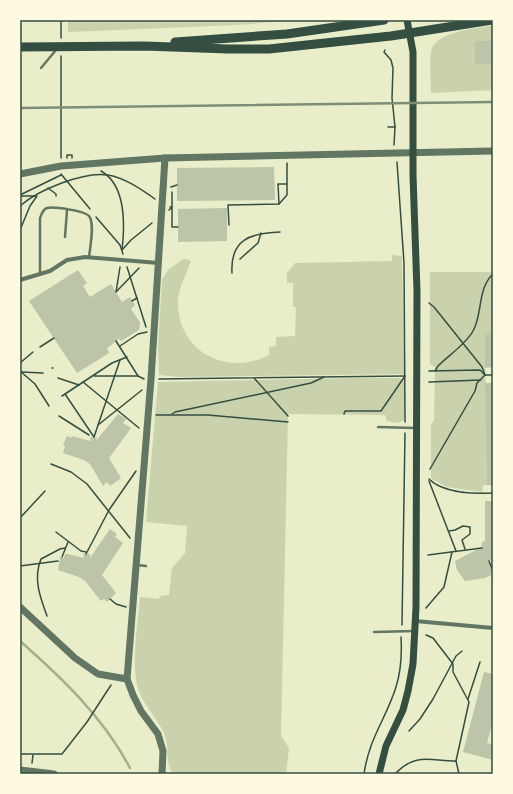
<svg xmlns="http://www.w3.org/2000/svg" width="513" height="794" viewBox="0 0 513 794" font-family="Rubik,sans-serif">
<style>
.green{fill:#cad2ad}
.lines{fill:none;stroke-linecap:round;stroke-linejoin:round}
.stream{stroke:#a3b18a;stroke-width:2.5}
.building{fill:#bcc5a7}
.path{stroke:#344e41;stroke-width:1.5}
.service{stroke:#617663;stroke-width:2.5}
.minor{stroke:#617663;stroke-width:4}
.tertiary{stroke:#617663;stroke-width:7}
.secondary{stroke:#344e41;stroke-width:7}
.trunk{stroke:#344e41;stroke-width:9}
.rail{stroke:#7c8e77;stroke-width:2.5}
.neatline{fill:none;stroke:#344e41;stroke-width:1.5}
</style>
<rect width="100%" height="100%" fill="#e9edc9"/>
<!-- green -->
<g class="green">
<path d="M68 20H296L237 25 68 32Z"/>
<path d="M493 25V90L431 93C431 80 429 65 431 52 434 31 476 29 493 25Z"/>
<path d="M392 255 402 256 404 374 179 377 159 375 158 345 162 280 168 270 183 259H187L191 261C186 276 177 289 178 305 180 354 229 376 269 355V347L276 346V337L295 336 296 307H293V283H287V273L295 263 392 261Z"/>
<path d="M430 272H493V333H485L487 485H483L482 492 447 487 432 479 431 477V425L434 420 435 371V367L430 364Z"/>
<path d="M358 378H400L404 381V420L398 423 387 421 385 415 288 414 281 736 289 748 286 774H174C165 766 169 750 166 739 161 721 145 709 139 691 130 668 138 623 140 597L159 599 160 596 169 595 172 568 185 553 187 526 146 522 158 382Z"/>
</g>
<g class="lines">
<!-- stream -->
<path class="stream" d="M20 641C62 678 104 718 130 768"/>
</g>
<!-- building -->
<g class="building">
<rect x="475" y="41" width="18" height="23"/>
<path d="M274 167 275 200 177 201V168Z"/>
<path d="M227 208V241L178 242V209Z"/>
<path d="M78 270 87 283 83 286 90 297 111 284 122 302 130 297 135 305 131 309 140 322 139 330 121 341 119 339 107 348 109 353 77 373 29 301Z"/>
<path d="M485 333H493V367L485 368Z"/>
<path d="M485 383H493V485H487Z"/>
<path d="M118 414 126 419 123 423 131 428 109 458 121 478 110 486 107 482 103 486 90 464 84 460 63 453 65 446 63 445 67 436 71 438 72 436 90 441 91 437H97L96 441Z"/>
<path d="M485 501H493V560L489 561 492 569 491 575 485 578 465 581 457 570 455 561 476 550 481 549 482 542 485 541Z"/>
<path d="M110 529 117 534 115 537 123 543 102 575 116 593 107 602 104 599 101 601 85 581 79 577 58 570 60 557 64 558 65 554H68L84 558 83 554H90V558Z"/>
<path d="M484 672 493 674V721L487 743 493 744V760L463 752Z"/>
</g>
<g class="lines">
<!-- path -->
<g class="path">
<path d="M61 20V38"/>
<path d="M385 50 384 52 391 60 393 68 392 98 395 127 394 145"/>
<path d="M61 56V158"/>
<path d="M388 127H395"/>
<path d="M67 158V155H72V158"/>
<path d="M397 162 404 263 405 422"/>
<path d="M101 171C126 185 125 224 122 250"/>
<path d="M61 174 90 209"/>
<path d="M171 187 177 185"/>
<path d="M48 188 56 194V196"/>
<path d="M20 195 61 175"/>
<path d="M20 196H36"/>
<path d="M279 204 278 184H287"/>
<path d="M20 206C38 190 84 171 108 175 125 178 141 189 155 199"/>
<path d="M170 207H172V192"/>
<path d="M169 210 172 207V227H178"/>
<path d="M96 217 120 245 123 254"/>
<path d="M229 225 228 205 279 204 287 195V163"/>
<path d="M20 230 30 206 37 196"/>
<path d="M122 250 131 240 152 223"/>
<path d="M240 259 258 243 261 233"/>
<path d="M120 267 116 292 139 268"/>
<path d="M127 267 146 327"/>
<path d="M232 273C230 239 251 233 280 232"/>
<path d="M132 301 137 298"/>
<path d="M429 303 434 307 482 367 485 375"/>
<path d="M116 341 138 376 144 379"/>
<path d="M120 346 138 334 147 332"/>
<path d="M40 347 54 338"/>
<path d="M20 363 33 352"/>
<path d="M52 368H53"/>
<path d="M20 371 35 384 49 406"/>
<path d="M429 371 480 370 484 374"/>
<path d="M435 371 438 366C449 355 466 344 473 331 483 313 477 289 493 274"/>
<path d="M22 372 43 373"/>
<path d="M94 376H138"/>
<path d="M58 378 79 385"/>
<path d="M254 378 288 416"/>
<path d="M159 379 405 376"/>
<path d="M83 382 139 428"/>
<path d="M429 382 481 380"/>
<path d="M65 394 94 437 120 360"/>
<path d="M62 396 112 363 127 357"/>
<path d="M172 414 175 412 311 383 324 377"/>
<path d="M344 414 345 411H381L405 376"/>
<path d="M156 415H208L288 422"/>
<path d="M59 416 89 435"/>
<path d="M98 425 142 390"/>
<path d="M51 464 71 472 87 484 130 538"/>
<path d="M430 469 475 391 477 383 485 375H493"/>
<path d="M429 479C443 493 474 494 493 493"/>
<path d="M429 481 456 551"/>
<path d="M20 518 45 491"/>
<path d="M449 531 455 530 463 526 470 527V534L462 540 465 549"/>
<path d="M56 532 81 551 86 552"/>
<path d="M86 554 109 510 136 471"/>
<path d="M428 555 482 548"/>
<path d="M62 557 68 542"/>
<path d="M489 561 493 571"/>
<path d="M20 566 58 561"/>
<path d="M110 599 116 604 126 607"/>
<path d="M426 608 444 587 452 552"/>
<path d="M47 616C40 597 33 579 41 559L60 549 65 548"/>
<path d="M402 625 405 433"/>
<path d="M426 635 433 638 453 664V672L469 702 456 761 459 774"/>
<path d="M468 699 480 662"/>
<path d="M409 731 420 719 433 699 456 656 462 651"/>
<path d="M20 754H62L87 722 111 685"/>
<path d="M32 763 33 755"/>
<path d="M364 774C369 738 386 719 396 687 401 671 402 654 401 637"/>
<path d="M395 774C416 752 430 761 456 761"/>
</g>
<!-- service -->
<g class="service">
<path d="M41 68 56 50"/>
<path d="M65 237 67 210"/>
<path d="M40 274V218C42 214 42 210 47 208 53 206 85 211 89 216 95 223 90 248 89 257"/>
<path d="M378 427 415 428"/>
<path d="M137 565 146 566"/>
<path d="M374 632 414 631"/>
</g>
<!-- minor -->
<g class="minor">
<path d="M20 280 50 271 67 260 85 257 159 263"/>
<path d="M415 621 493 628"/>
</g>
<!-- tertiary -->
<g class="tertiary">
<path d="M20 174 61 166 165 158 493 151"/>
<path d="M20 607 75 658 98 674 127 679 133 695 141 711 158 734 163 751 162 774"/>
<path d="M127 679 151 379 165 158"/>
<path d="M20 770 54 774"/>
</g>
<!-- secondary -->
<path class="secondary" d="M379 774 386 746 403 710 408 691 413 664 416 607 417 291 413 175V52L407 20"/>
<!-- trunk -->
<g class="trunk">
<path d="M175 42 287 34 384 20"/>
<path d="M20 47 144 46 228 49H269L391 36 492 20"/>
</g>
<!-- rail -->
<path class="rail" d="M20 108 493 102"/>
</g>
<!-- border -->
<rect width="513" height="794" fill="none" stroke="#fefae0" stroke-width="42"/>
<rect x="21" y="21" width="471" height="752" class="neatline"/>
</svg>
